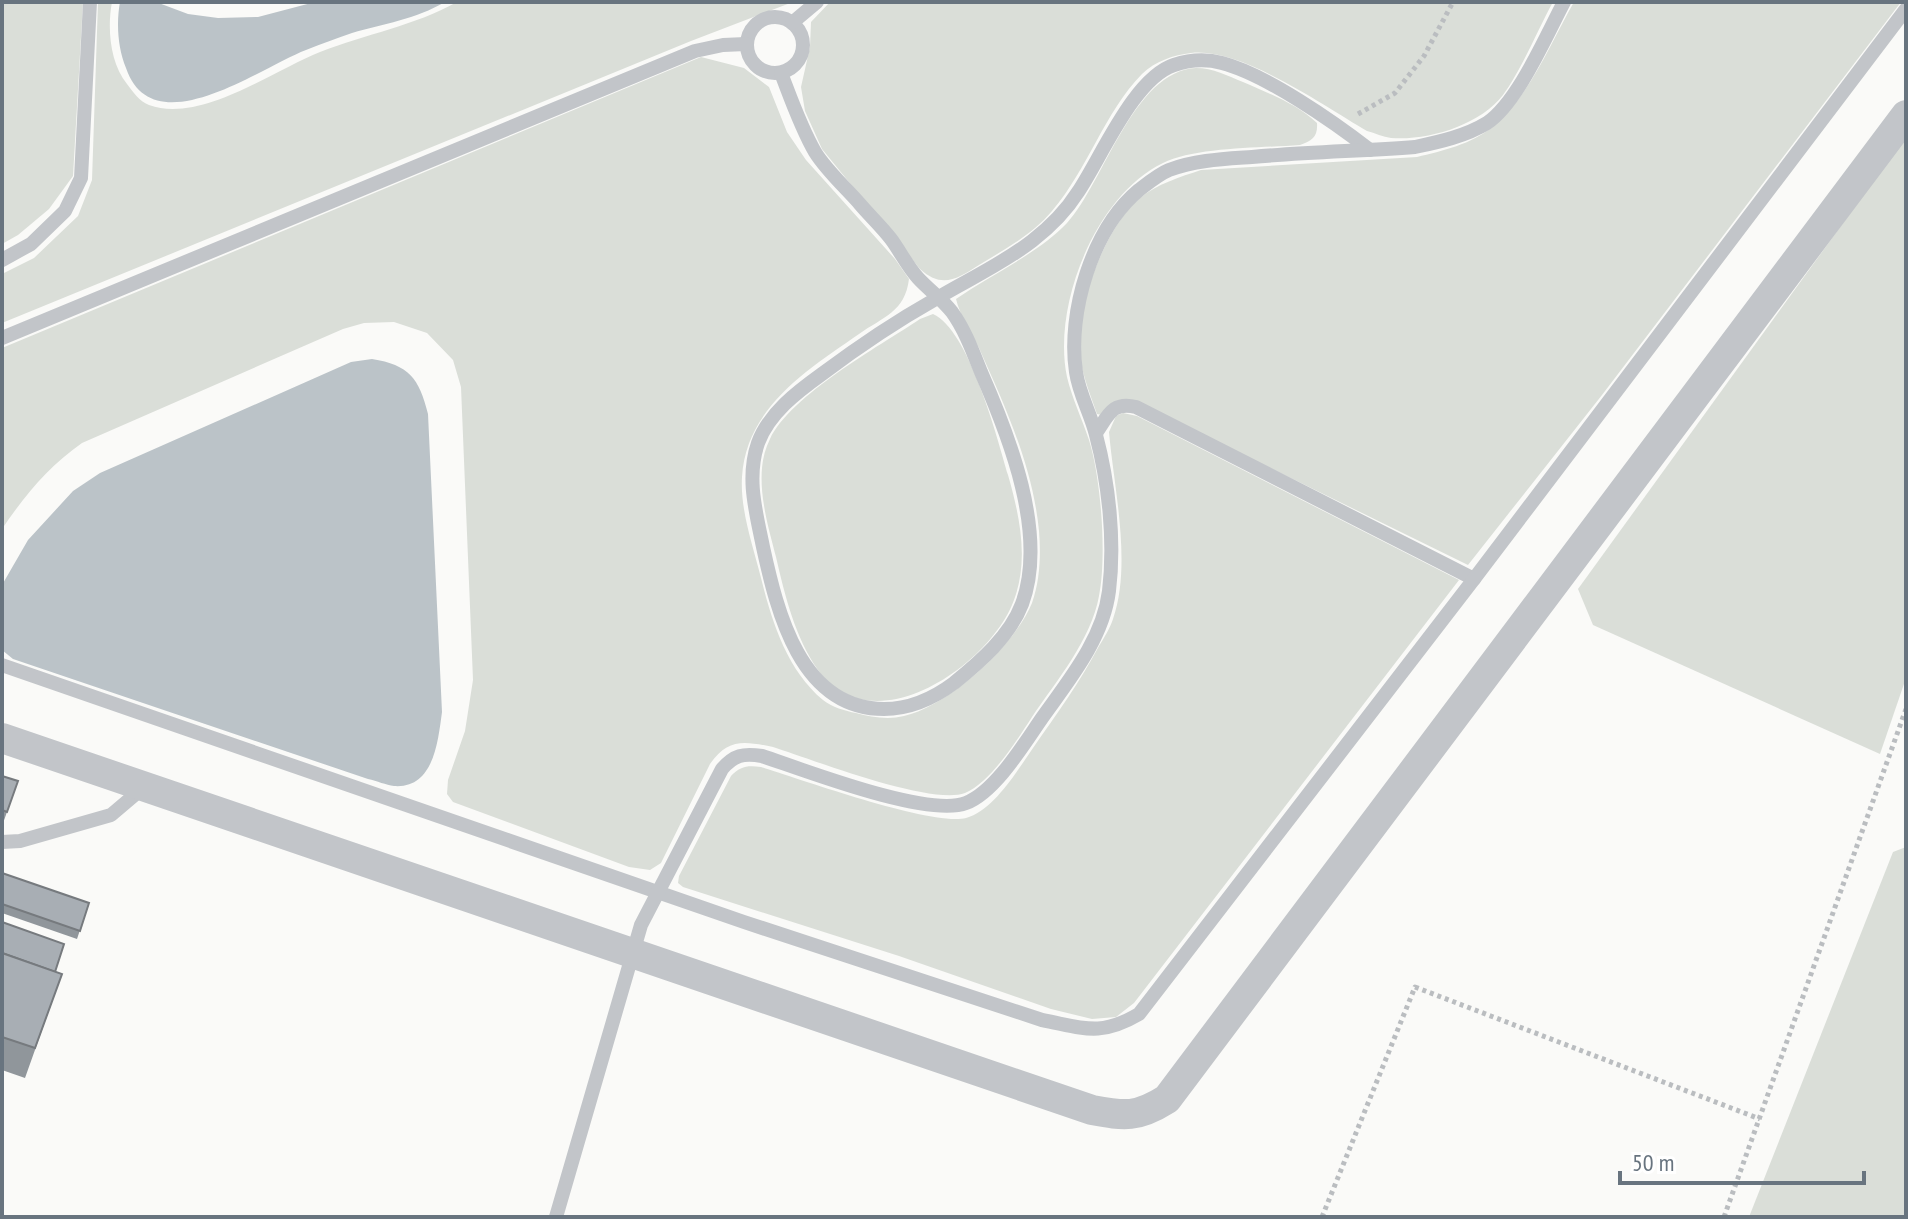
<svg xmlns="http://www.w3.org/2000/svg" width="1908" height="1219" viewBox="0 0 1908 1219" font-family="'PT Sans Narrow',sans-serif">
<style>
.green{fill:#daded8}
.water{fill:#bbc3c8}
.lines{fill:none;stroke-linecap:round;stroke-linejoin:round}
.path{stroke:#babdc0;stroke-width:5;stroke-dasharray:4 4;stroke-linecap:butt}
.lane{stroke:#c2c5c9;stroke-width:14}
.street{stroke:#c2c5c9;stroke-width:30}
.wall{fill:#90969b}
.building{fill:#a8aeb4;stroke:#767a7e;stroke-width:2}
</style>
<rect width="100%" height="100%" fill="#fafaf8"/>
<!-- green -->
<g class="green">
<path d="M2 2H83L73 176 49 209 18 235 2 244Z"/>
<path d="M98 2H112C107 28 110 63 127 84 133 92 139 101 149 105 200 124 274 70 320 52 366 34 414 26 457 2H793L691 41 2 323V274L34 258 78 216 92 180Z"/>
<path d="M830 2H1553C1538 29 1521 71 1503 95 1480 125 1428 141 1391 138 1383 137 1375 133 1367 131 1324 106 1241 47 1191 53 1174 55 1155 61 1142 74 1104 113 1088 169 1052 211 1032 235 1005 249 979 265 957 279 942 289 920 269L822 149 805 111 801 87 810 47 811 22Z"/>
<path d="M1574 2H1901L1602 395 1468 565 1136 402C1119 397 1114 403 1102 415L1097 414C1089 391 1079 367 1079 343 1079 300 1106 226 1140 198 1157 184 1180 177 1201 170L1417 157C1442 151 1472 144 1492 127 1530 96 1550 44 1574 2Z"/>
<path d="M701 57 744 68 769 87 787 132 806 160 895 259 909 279C905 312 883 317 859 334 807 370 746 408 742 477 740 510 753 546 761 578 772 622 787 670 823 700 832 707 845 711 856 713 871 717 888 720 904 716 949 706 1015 645 1032 603 1040 581 1041 554 1039 531 1033 467 1005 406 979 348 971 332 960 316 956 299 993 273 1036 255 1067 223 1104 183 1133 71 1196 68 1213 68 1228 76 1243 82 1268 93 1297 104 1317 123 1318 137 1312 141 1300 145 1263 148 1195 147 1163 163 1095 196 1052 306 1067 377 1072 398 1082 419 1089 440 1101 478 1107 556 1099 596 1091 640 1057 680 1032 717 1017 740 991 782 965 793 931 806 811 759 773 747 744 741 728 738 710 764L661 863 650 870 629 867 453 802 447 794 448 780 465 731 473 680 461 387 453 360 427 333 394 322 364 323 343 329 82 443C49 466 25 495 2 529V348Z"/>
<path d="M1906 136V678L1880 754 1593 625 1578 589Z"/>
<path d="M933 314C969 330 997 437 1008 475 1020 517 1030 563 1012 605 985 668 872 745 818 670 795 637 785 596 776 557 767 522 752 474 770 439 791 395 878 347 920 319Z"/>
<path d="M1123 413 1137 416 1459 580 1134 1003 1116 1017 1092 1019 1051 1009 899 956 683 887 678 883 679 876 731 776C740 766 748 765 761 767 800 779 933 827 966 818 994 810 1017 771 1033 748 1056 715 1080 682 1099 646 1104 638 1110 628 1113 619 1132 564 1114 489 1109 432L1116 416Z"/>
<path d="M1906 847V1217H1749L1893 852Z"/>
</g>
<!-- water -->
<g class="water">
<path d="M120 2H156L188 14 218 18 258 17 315 2H445C416 19 383 24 352 33 337 38 321 44 306 50 261 67 153 147 126 68 118 48 116 24 120 2Z"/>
<path d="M372 359C409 365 419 378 428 414L442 712C438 741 434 789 394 786 386 785 377 781 368 779L13 659 2 650V585L28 540 73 491 100 473 351 362Z"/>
</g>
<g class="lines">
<!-- path -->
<g class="path">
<path d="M1358 114 1395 93 1424 56 1453 2"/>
<path d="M1322 1217 1415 987 1760 1119"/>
<path d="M1724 1217 1906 709"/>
</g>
<!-- lane -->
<g class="lane">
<circle cx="775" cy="45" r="28"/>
<path d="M792 23 817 2"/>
<path d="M781 73C791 99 801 128 815 152 826 170 845 187 859 203 869 215 881 226 891 239 900 251 907 266 918 278 929 290 942 299 952 312 965 330 973 352 981 372 1009 436 1048 534 1022 604 1010 636 980 662 954 683 934 698 909 709 884 709 800 709 777 611 763 547 756 512 746 478 758 443 769 413 797 392 822 374 858 347 895 322 934 300 967 280 1001 265 1032 241 1050 227 1066 211 1078 192 1101 158 1134 78 1174 65 1189 60 1207 59 1222 63 1265 74 1334 122 1370 150"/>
<path d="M2 260 31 244 65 211 81 178 90 2"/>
<path d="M2 338 695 51 723 45 746 44"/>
<path d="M1096 433C1108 416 1112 401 1136 407L1474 579"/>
<path d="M2 665 744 922 1042 1020C1084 1028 1100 1037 1139 1014L1474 579 1906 9"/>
<path d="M2 842 20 841 111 815 144 787"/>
<path d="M556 1217 641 925 722 769C734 755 743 753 762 756 804 770 928 818 966 803 995 792 1024 744 1042 718 1069 680 1103 639 1109 591 1115 541 1109 484 1096 435 1091 414 1079 394 1076 372 1067 313 1092 229 1139 190 1148 183 1159 174 1169 170 1196 160 1224 159 1252 157 1307 152 1361 151 1415 147 1439 142 1466 136 1487 123 1518 102 1546 36 1564 2"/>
</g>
<!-- street -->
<path class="street" d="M2 738 1092 1110C1125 1116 1137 1118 1167 1099L1906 115"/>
</g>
<!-- wall -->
<g class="wall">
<path d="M2 776 18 781 2 826Z"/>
<path d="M2 873 89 903 77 939 2 913Z"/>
<path d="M2 922 54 972 62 974 25 1078 2 1070Z"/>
</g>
<!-- building -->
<g class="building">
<path d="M2 776 18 781 7 812 2 810Z"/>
<path d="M2 873 89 903 80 931 2 904Z"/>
<path d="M2 922 64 944 55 972 2 953Z"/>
<path d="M2 953 62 974 35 1048 2 1037Z"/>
</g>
<!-- border -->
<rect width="1908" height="1219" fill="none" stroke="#68747f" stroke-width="8"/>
<!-- scale -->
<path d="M1620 1171v12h244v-12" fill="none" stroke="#68747f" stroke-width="4"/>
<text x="1632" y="1171" font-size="24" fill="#68747f" stroke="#ffffff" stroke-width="6" paint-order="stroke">50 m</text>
</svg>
